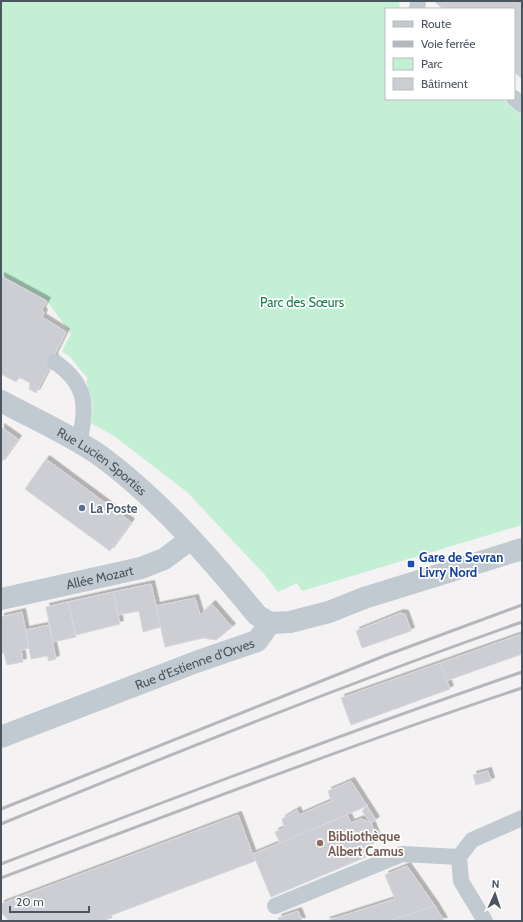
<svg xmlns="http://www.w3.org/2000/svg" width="523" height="922" viewBox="0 0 523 922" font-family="Cabin,sans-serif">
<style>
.green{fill:#c3efd5}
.building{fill:#ccced4;stroke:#d7d8dd;filter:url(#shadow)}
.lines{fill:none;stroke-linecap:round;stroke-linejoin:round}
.service{stroke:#c1c9d1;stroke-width:16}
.minor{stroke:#c1c9d1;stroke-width:22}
.tertiary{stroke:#c1c9d1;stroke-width:22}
.rail{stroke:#b5b7bc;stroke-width:3}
.service-dot{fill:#5c6f8a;stroke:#fff;stroke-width:1.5}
.transit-dot{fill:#1a4fb4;stroke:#fff;stroke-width:1.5}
.education-dot{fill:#8d6e63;stroke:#fff;stroke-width:1.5}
.labels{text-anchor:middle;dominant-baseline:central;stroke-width:3.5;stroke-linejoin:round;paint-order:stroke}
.park-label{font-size:13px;fill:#1a824e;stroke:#fff}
.street-label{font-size:13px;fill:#4a5560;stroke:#fff}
.service-label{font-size:13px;font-weight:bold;fill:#4e5e75;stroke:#fff;text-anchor:start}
.transit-label{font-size:13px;font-weight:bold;fill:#164399;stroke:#fff;text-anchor:start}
.education-label{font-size:13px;font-weight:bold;fill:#785e54;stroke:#fff;text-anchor:start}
</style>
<defs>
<filter id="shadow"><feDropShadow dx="3.5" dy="-3.5" stdDeviation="0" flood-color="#0004"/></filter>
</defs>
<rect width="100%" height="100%" fill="#f4f2f2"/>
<!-- green -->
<path class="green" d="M1 1H400L399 6 402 9H386V99H503L522 116V525L302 591 297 583 278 592 264 574 187 492 114 436 91 423 93 408 86 381 88 379 71 358 62 351 71 334 47 301 1 276Z"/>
<!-- building -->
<g class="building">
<path d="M436 1H522V79L514 72V9H443L436 3Z"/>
<path d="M1 276 47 301 42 310 44 313 42 317 66 332 54 356 55 362 51 370H48L36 393 29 389 30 383 19 377 16 382 1 374Z"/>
<path d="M1 427 18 439 1 463Z"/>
<path d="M46 459 131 522 110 551 25 489Z"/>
<path d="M151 584 161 627 143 632 139 611 118 615 113 592Z"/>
<path d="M113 592 120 624 76 635 68 602Z"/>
<path d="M195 598 200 615 212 604 232 627 216 640 203 638 165 647 156 606Z"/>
<path d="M68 602 76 637 53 642 46 607Z"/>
<path d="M22 612 29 648 21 650 23 662 7 665 4 653 1 654V617Z"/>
<path d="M400 613 405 614 411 631 362 648 356 631Z"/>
<path d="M49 625 56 659 49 661 47 656 31 659 26 630Z"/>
<path d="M522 634V654L446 681 440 663Z"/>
<path d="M440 663 450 689 351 725 341 698Z"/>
<path d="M488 771 491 781 476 785 473 775Z"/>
<path d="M351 781 367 806 280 843 275 832 284 828 282 819 297 810 299 815 331 801 328 791Z"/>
<path d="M367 806 376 820 371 823 362 811Z"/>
<path d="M238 815 255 861 107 917 108 921H9L1 912V904Z"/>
<path d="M347 815 351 823 361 819 371 823 377 838 373 844 362 849 366 857 271 897 253 854Z"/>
<path d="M407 866 435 906 389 921H326L395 899 385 875Z"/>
<path d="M435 906 444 921H389L398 918Z"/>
<path d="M298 911 302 921H279L278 918Z"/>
</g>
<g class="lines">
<!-- service -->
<g class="service">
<path d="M417 9 418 1"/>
<path d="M514 98 522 105"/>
<path d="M55 362C88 385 87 407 79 443"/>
<path d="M275 906 402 854 459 857"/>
<path d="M485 921 461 881 459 857 472 840 522 818"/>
</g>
<!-- minor -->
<path class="minor" id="s1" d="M1 599 141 568 164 559 191 539"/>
<!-- tertiary -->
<g class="tertiary">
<path id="s2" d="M1 401C34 419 71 435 102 457 161 501 210 558 257 615L270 623"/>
<path id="s3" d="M1 737 196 662 257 641 270 623 290 622 329 612 364 598 522 549"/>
</g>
<!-- rail -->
<g class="rail">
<path d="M1 809 384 656 522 605"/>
<path d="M1 824C174 753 346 684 522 622"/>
<path d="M1 864C174 798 347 732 522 672"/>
<path d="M1 878C174 813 347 746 522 688"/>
</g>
</g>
<!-- markers -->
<circle class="service-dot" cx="82" cy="508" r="4"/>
<rect class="transit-dot" x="407" y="560" width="8" height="8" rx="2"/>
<circle class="education-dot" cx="320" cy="843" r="4"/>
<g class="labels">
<!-- park labels -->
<g class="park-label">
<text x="302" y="302">Parc des Sœurs</text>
</g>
<!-- street labels -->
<g class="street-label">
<text stroke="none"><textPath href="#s2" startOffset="118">Rue Lucien Sportiss</textPath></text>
<text stroke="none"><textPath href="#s1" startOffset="101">Allée Mozart</textPath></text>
<text stroke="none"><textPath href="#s3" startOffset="207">Rue d'Estienne d'Orves</textPath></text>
</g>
<!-- service labels -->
<g class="service-label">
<text x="90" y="508">La Poste</text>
</g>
<!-- transit labels -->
<g class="transit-label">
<text x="419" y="557">Gare de Sevran<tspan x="419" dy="15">Livry Nord</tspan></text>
</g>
<!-- education labels -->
<g class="education-label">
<text x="328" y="836">Bibliothèque<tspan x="328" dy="15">Albert Camus</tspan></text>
</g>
</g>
<!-- border -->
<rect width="523" height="922" fill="none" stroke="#4a5560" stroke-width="4"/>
<!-- legend -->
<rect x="385" y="8" width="130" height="92" fill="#ffffff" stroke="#b7bbbf"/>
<rect x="393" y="21" width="20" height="6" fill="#c1c9d1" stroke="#b7bbbf"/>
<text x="421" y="28" font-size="12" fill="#4a5560">Route</text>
<rect x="393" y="41" width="20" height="6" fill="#b5b7bc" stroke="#b7bbbf"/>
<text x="421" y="48" font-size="12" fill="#4a5560">Voie ferrée</text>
<rect x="393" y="58" width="20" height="12" fill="#c3efd5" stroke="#b7bbbf"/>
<text x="421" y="68" font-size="12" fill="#4a5560">Parc</text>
<rect x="393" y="78" width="20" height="12" fill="#ccced4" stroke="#b7bbbf"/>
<text x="421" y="88" font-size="12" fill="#4a5560">Bâtiment</text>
<!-- north arrow -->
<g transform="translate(495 894) rotate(3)" stroke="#ffffff" stroke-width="3" paint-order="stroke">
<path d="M0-3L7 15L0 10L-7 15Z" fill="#4a5560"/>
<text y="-6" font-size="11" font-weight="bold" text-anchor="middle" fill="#4a5560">N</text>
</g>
<!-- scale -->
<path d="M10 906v6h79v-6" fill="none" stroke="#4a5560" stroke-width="2"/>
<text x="16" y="906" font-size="12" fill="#4a5560" stroke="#ffffff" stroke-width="3" paint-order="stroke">20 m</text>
</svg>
